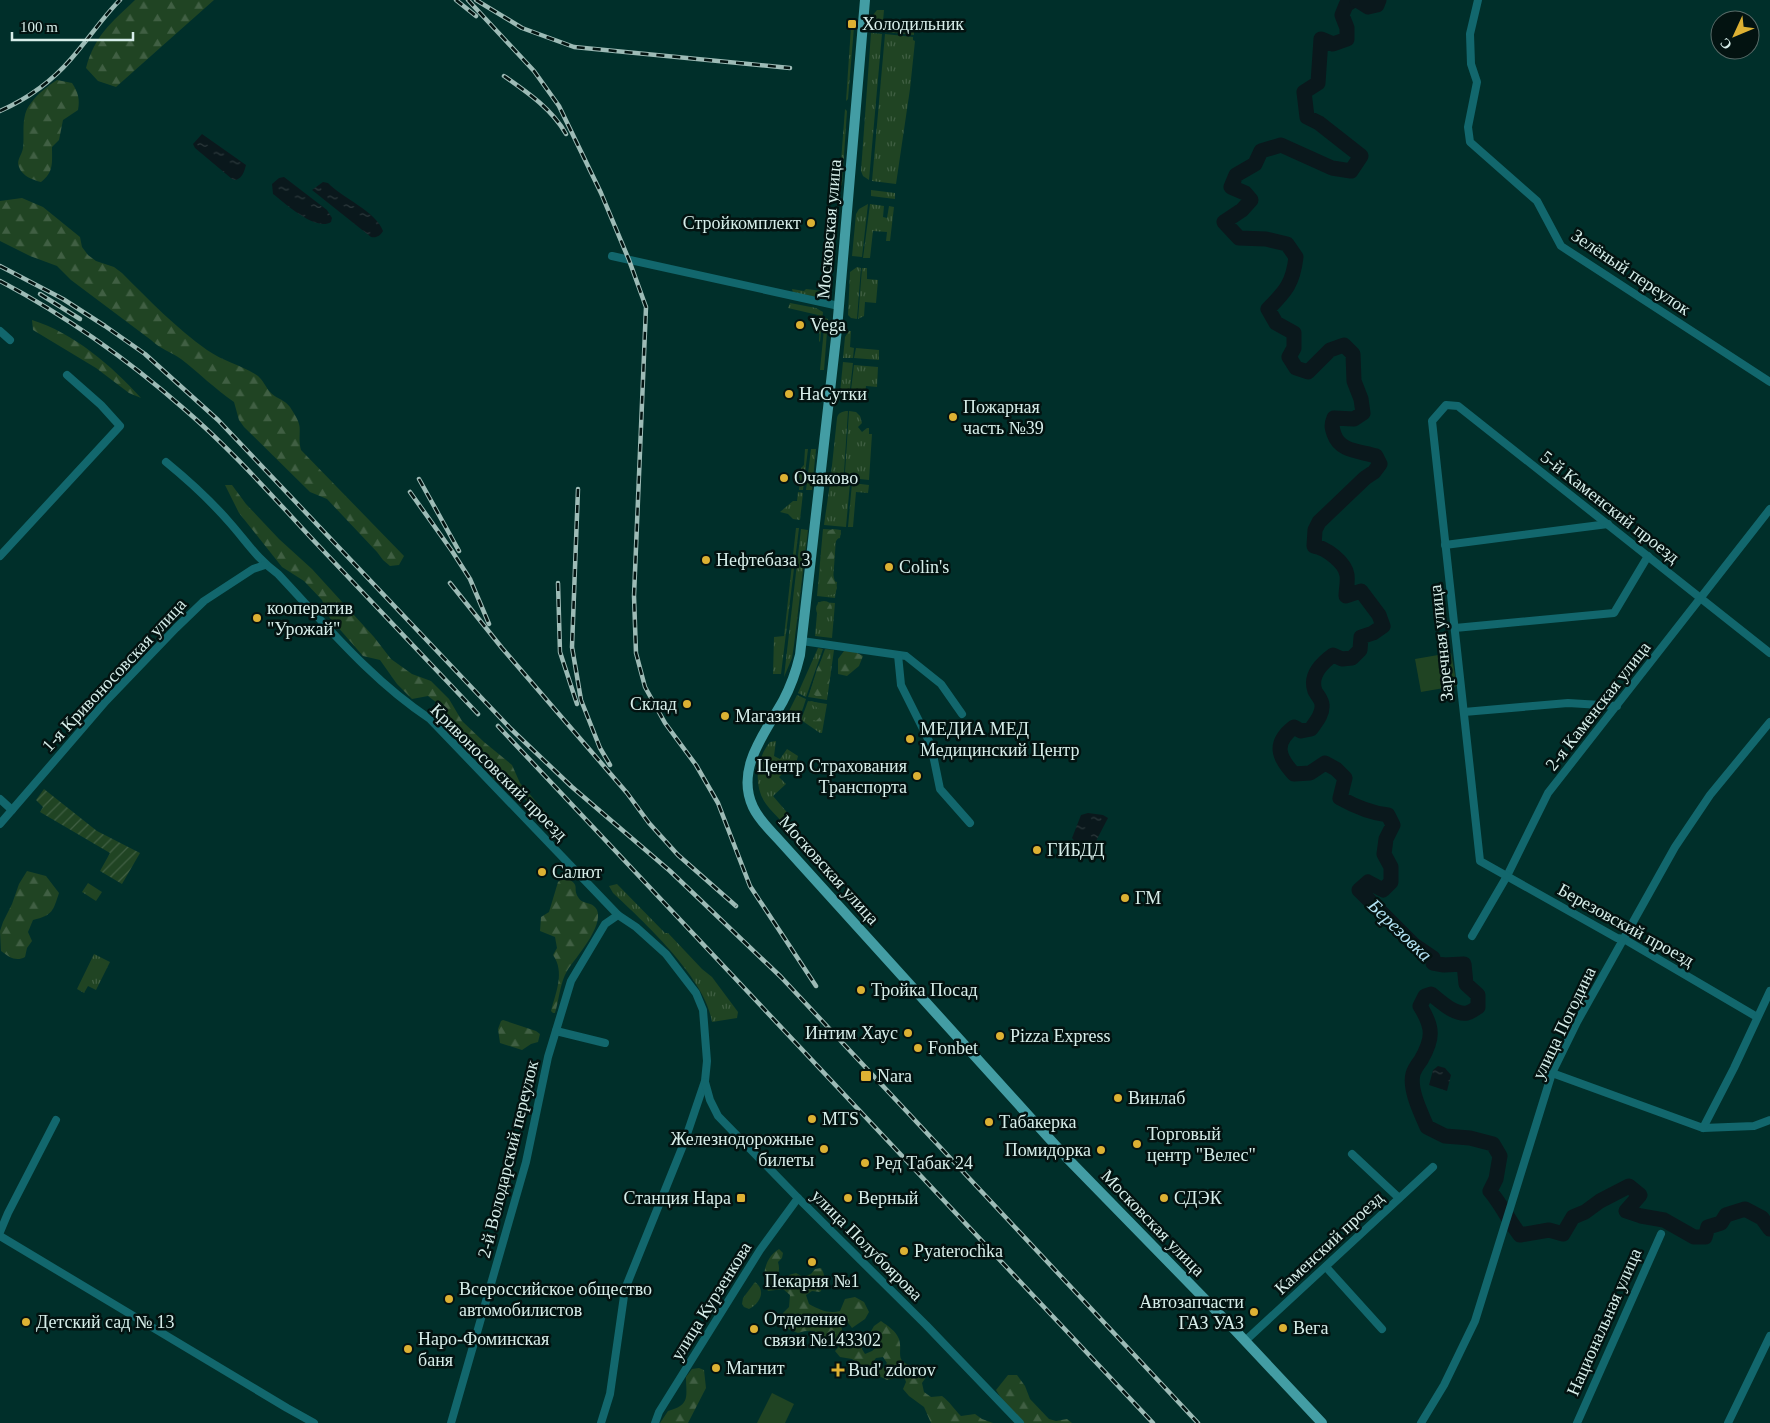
<svg xmlns="http://www.w3.org/2000/svg" width="1770" height="1423" viewBox="0 0 1770 1423" font-family="'Times New Roman',serif">
<style>
.grass{fill:url(#grass-tufts)}
.forest{fill:url(#forest-firs)}
.garden{fill:url(#garden-furrows)}
.pitch{fill:#204423}
.water{fill:url(#water-ripples)}
.lines{fill:none;stroke-linecap:round;stroke-linejoin:round}
.river{stroke:#0a181c;stroke-width:15}
.minor{stroke:#12676d;stroke-width:8}
.major{stroke:#439da4;stroke-width:10}
.rail-casing{stroke:#9dbbb6;stroke-width:4.5}
.rail{stroke:#031311;stroke-width:2.5;stroke-dasharray:8;stroke-linecap:butt}
.poi-dot{fill:#ddb133;stroke:#031311;stroke-width:2}
.labels{text-anchor:middle;dominant-baseline:central;stroke-width:5;stroke-linejoin:round;paint-order:stroke}
.poi-label{font-size:18px;fill:#d7eeea;stroke:#031311;text-anchor:start}
.street-label{font-size:18px;fill:#d7eeea;stroke:#031311}
.water-label{font-size:19px;font-style:italic;fill:#b4e4f5;stroke:#031311}
</style>
<defs>
<pattern id="grass-tufts" width="24" height="20" patternUnits="userSpaceOnUse" patternTransform="scale(1.25)"><rect width="24" height="20" fill="#204423"/><path d="M3 7l-1-3M5 7V3M7 7l1-3M15 17l-1-3M17 17v-4M19 17l1-3" fill="none" stroke="#405f43"/></pattern>
<pattern id="forest-firs" width="22" height="20" patternUnits="userSpaceOnUse" patternTransform="scale(1.25)"><rect width="22" height="20" fill="#204423"/><path d="M5 1l3.5 6h-7zM16 11l3.5 6h-7z" fill="#405f43"/></pattern>
<pattern id="garden-furrows" width="10" height="10" patternUnits="userSpaceOnUse" patternTransform="scale(1.25)"><rect width="10" height="10" fill="#204423"/><path d="M-1 1l2-2M0 10L10 0M9 11l2-2" fill="none" stroke="#405f43"/></pattern>
<pattern id="water-ripples" width="26" height="14" patternUnits="userSpaceOnUse" patternTransform="scale(1.25)"><rect width="26" height="14" fill="#0a181c"/><path d="M2 4q2-2 4 0t4 0M15 11q2-2 4 0t4 0" fill="none" stroke="#2d3a3d"/></pattern>
</defs>
<rect width="100%" height="100%" fill="#002f2a"/>
<!-- grass -->
<g class="grass">
<path d="M877 10H884L882 32 871 31 873 15Z"/>
<path d="M885 25 914 28V35L885 32Z"/>
<path d="M851 27H854L848 99 846 101Z"/>
<path d="M871 33 882 34 869 180 863 176 861 171Z"/>
<path d="M885 34 913 37V40L915 41 910 89 896 184 872 181Z"/>
<path d="M845 109 847 111 842 185 839 187Z"/>
<path d="M871 190 895 193V199L871 196Z"/>
<path d="M868 204 862 257 852 256 856 214 859 209Z"/>
<path d="M870 204 884 206 883 217 887 218 889 206 894 207 890 241H886L887 232 873 231 870 258H863Z"/>
<path d="M826 257 829 259 825 298 793 293 792 289 804 291 806 289 823 291Z"/>
<path d="M857 267 861 268 857 319 851 318 848 315 850 272Z"/>
<path d="M862 268H867V279L878 280 876 303 865 302 864 316 858 319Z"/>
<path d="M790 303 816 308 823 312 820 342 819 341 820 317 818 315 788 308Z"/>
<path d="M825 318 828 319 824 370H820Z"/>
<path d="M849 331H851L850 347 854 348 853 358H843L845 337Z"/>
<path d="M856 348 879 350V360L854 358Z"/>
<path d="M843 362 853 363 849 398H844L840 393Z"/>
<path d="M854 365 878 367 877 387 866 386 865 395 859 399 850 398Z"/>
<path d="M848 411 844 473 848 478 833 477 831 475 837 418C838 413 842 411 848 411Z"/>
<path d="M849 411 856 412 860 416 862 423 858 427 862 432 867 428H869V434H872L869 480 850 478 845 472Z"/>
<path d="M805 449H808L803 490H799L800 478 794 476 804 465Z"/>
<path d="M811 449H816L812 490H806Z"/>
<path d="M832 482 850 483 846 527 824 525 830 483Z"/>
<path d="M852 483 869 485 868 493 856 492 853 527H848Z"/>
<path d="M798 492 803 493 800 520 793 519 788 514 780 512 793 501H797Z"/>
<path d="M796 528H799L781 674H773L774 637 784 636Z"/>
<path d="M801 529 808 530 794 645 792 658 784 677Z"/>
<path d="M823 529 841 530 840 538 836 539 833 581 837 582 835 598 817 596Z"/>
<path d="M818 602 835 603 832 638 815 636Z"/>
<path d="M818 648 823 649 806 697 798 693Z"/>
<path d="M825 649 834 650 827 700 808 697Z"/>
<path d="M1451 653 1457 686 1445 688 1440 655Z"/>
<path d="M797 695 806 699C803 708 802 715 794 719L790 716 789 711Z"/>
<path d="M808 701 827 704 822 733H820L801 720Z"/>
<path d="M776 741 774 756 780 759 787 749 798 756 797 760 779 777 786 784 773 796 791 817 790 820 785 822H782C777 816 770 810 766 804 753 786 756 759 770 742Z"/>
<path d="M88 883 102 892 96 901 82 892Z"/>
<path d="M617 884 665 933H668L702 969 712 977 738 1012 737 1018 712 1022C706 979 644 922 613 893L609 886Z"/>
<path d="M94 954 110 962 96 990 88 986 84 993 77 989Z"/>
<path d="M755 1282C766 1290 761 1303 749 1309L744 1307 742 1304 743 1298Z"/>
</g>
<!-- forest -->
<g class="forest">
<path d="M135 0H214L116 87 98 81 86 68C95 35 111 23 135 0Z"/>
<path d="M57 80 72 83C78 92 80 99 78 110L63 120 59 140 52 147C52 163 54 172 41 182 33 180 22 176 19 167 16 160 22 155 23 148 25 134 20 116 31 103 37 94 48 86 57 80Z"/>
<path d="M22 198 43 207 80 237 82 247 88 255 96 261 114 267 122 273C149 300 176 328 207 350 223 361 240 365 255 374 264 379 265 388 272 394 278 399 285 400 290 407 293 412 298 419 299 424 301 430 298 440 301 450L404 556 399 565 390 566 383 560 377 552 327 499 310 492 244 427 239 420 234 402C215 389 199 373 181 359 171 352 160 349 151 340L71 280 57 266 30 256 0 241V201Z"/>
<path d="M32 320C74 333 112 366 141 398L129 393 96 368 33 330Z"/>
<path d="M225 485H232L246 504 279 539 312 569 374 637 391 659 412 674 431 681 449 699 462 721 484 742 512 765 520 783 552 820 550 823 541 816 518 792 508 791 494 779 439 716 437 703 428 696 412 699 397 684 380 660 363 656 329 617 322 600 304 581 282 567 239 513Z"/>
<path d="M833 529 840 530 841 534 834 544 835 555 831 568 837 588 835 594 826 596 819 584 823 541 826 532Z"/>
<circle cx="824" cy="609" r="8"/>
<path d="M826 651 830 652C831 667 832 683 824 696H816L810 692 817 669Z"/>
<path d="M844 651H853L863 656 859 666 847 676 838 674V659Z"/>
<path d="M811 701 825 705 823 723 819 727 811 725 809 722 811 719 816 721 820 717V710L815 706 807 704Z"/>
<path d="M27 871 46 876 59 893C53 911 53 915 33 920L28 932 32 941 27 948 25 957C16 962 9 957 1 951L0 931 3 922 12 904 19 884Z"/>
<path d="M564 877C582 885 572 887 578 897 582 905 593 901 597 910 604 927 575 958 567 971 560 983 559 1000 555 1013H553L551 1011C556 992 565 972 553 955L557 948 555 937 540 931 541 917 549 912 558 882Z"/>
<path d="M503 1020 536 1031 540 1034 538 1042 531 1044 522 1050 500 1043 498 1029 501 1021Z"/>
<path d="M779 1249 783 1253 782 1258 778 1262C780 1269 779 1273 775 1279L778 1283H783L789 1275 796 1273 803 1277 811 1274 815 1269 821 1268C826 1276 826 1284 820 1292L812 1291 806 1295 809 1304C820 1310 829 1314 840 1311L845 1299 855 1297 864 1302 869 1312 865 1319 852 1328 846 1320H843L841 1325 843 1334 837 1339 829 1343C819 1331 813 1328 798 1333L788 1329 781 1323 783 1313 789 1307 790 1295 783 1289 768 1291C760 1278 765 1257 779 1249Z"/>
<path d="M881 1321C888 1326 896 1331 899 1339 903 1352 894 1361 912 1366V1370L917 1372 924 1367H929V1373L922 1383 924 1392 931 1397 942 1396C950 1402 954 1409 961 1416L975 1414 982 1419 993 1423H931L924 1407 909 1396 903 1389 906 1382 903 1374 896 1373 894 1378 887 1380 879 1376 877 1370 883 1368 887 1363 883 1357 876 1358 870 1366 861 1365 852 1359 840 1357 835 1351C841 1344 854 1335 864 1335L862 1349 865 1354 872 1351 877 1347 874 1338 870 1333 874 1326Z"/>
<path d="M699 1368 704 1370 706 1388 688 1423H660L668 1411C691 1405 686 1396 686 1377L692 1369Z"/>
<path d="M1008 1375H1017L1025 1386 1030 1399 1049 1419 1056 1421 1067 1419 1072 1423H1023L1004 1403 996 1390Z"/>
</g>
<!-- garden -->
<path class="garden" d="M44 789 97 831 140 853 122 884 100 871 110 853 40 812 43 807 36 800Z"/>
<!-- pitch -->
<g class="pitch">
<path d="M1438 655 1444 688 1421 692 1415 659Z"/>
<path d="M772 1393 794 1404 785 1423H757Z"/>
</g>
<!-- water -->
<g class="water">
<path d="M202 134 246 165C244 172 243 177 236 180L232 179 195 148 193 144Z"/>
<path d="M284 177 327 210 332 218 331 222C316 232 285 203 273 194L272 184 279 178Z"/>
<path d="M323 182 328 183C342 198 376 211 383 231 380 236 377 238 371 237L312 190Z"/>
<path d="M1088 813 1103 815 1108 818 1095 843 1087 850 1076 843 1072 838 1081 815Z"/>
<path d="M1438 1066 1445 1068 1451 1075 1447 1091 1429 1085 1433 1070Z"/>
</g>
<g class="lines">
<!-- river -->
<g class="river">
<path d="M1354 0 1346 5 1342 15 1347 28V39L1333 44 1321 39 1318 83 1304 92 1307 117 1319 123 1361 156 1351 171 1332 168 1281 145 1261 151 1255 164 1236 175 1231 187 1245 193 1251 200 1242 210 1224 222 1239 238 1266 239 1287 244 1296 257C1293 283 1286 291 1268 309L1276 323 1294 333V348L1289 357 1296 368 1308 372 1330 350 1344 345 1353 354 1354 381 1361 399 1363 413 1354 419 1334 418C1331 425 1332 428 1334 434 1340 452 1360 451 1376 456L1380 464 1374 472 1365 478 1319 522 1315 530 1314 546C1326 548 1345 562 1347 575 1348 582 1346 590 1346 596L1361 591 1379 615 1383 626 1373 633 1361 637 1360 650 1352 658 1342 659 1333 655C1322 663 1309 675 1315 691 1317 695 1322 700 1322 705 1323 714 1316 722 1311 729L1301 731 1294 727C1273 743 1278 757 1294 774L1310 773 1325 763 1336 769 1345 778 1340 798C1356 807 1370 813 1388 815L1393 825 1386 839 1384 854 1391 867V882L1383 890 1368 882 1359 890 1414 945 1433 958V963L1444 965 1464 964 1466 984 1478 995V1007C1475 1009 1471 1012 1467 1013 1454 1015 1440 1001 1431 994L1425 996 1420 1006C1434 1028 1433 1039 1421 1060 1418 1064 1414 1070 1413 1074 1409 1089 1421 1113 1427 1127L1445 1136 1470 1138 1493 1144 1500 1156 1496 1179 1490 1191C1501 1204 1509 1221 1520 1235L1549 1230 1563 1234 1573 1217 1585 1212 1600 1201 1629 1186 1640 1195 1626 1211 1641 1216 1664 1220 1694 1237H1705L1708 1227 1721 1223 1726 1215 1745 1209 1762 1218 1770 1229"/>
<path d="M1357 0 1368 7 1377 5 1379 0"/>
</g>
<!-- minor -->
<g class="minor">
<path d="M1478 0 1470 34 1471 64 1477 82 1468 127 1470 142 1537 201 1561 246 1770 382"/>
<path d="M612 256 839 306"/>
<path d="M0 331 10 340"/>
<path d="M166 462C188 480 211 501 230 523 246 541 258 560 278 574 326 625 371 680 430 719L618 915 636 927 666 954 696 993 703 1010 707 1061 705 1081 684 1143 625 1289 610 1394 601 1423"/>
<path d="M1445 545 1608 524"/>
<path d="M0 556 120 426 101 405 67 375"/>
<path d="M1455 628 1614 613 1648 556"/>
<path d="M802 641 906 656 941 684 962 714"/>
<path d="M898 655 901 685 931 745 940 789 970 823"/>
<path d="M1464 712 1568 703 1617 706"/>
<path d="M0 799 12 810"/>
<path d="M0 824 106 701 176 628 204 601 253 569 265 565"/>
<path d="M1472 936 1507 876 1548 793 1770 509"/>
<path d="M1757 1017 1624 939 1617 938 1480 861 1432 421 1446 405 1458 406 1770 653"/>
<path d="M556 1031 605 1043"/>
<path d="M1552 1073 1703 1128 1754 1126 1770 1120"/>
<path d="M705 1082 710 1100 718 1116 798 1198 926 1325 1020 1423"/>
<path d="M1703 1128 1734 1068 1770 991"/>
<path d="M1352 1154 1399 1198"/>
<path d="M0 1232 8 1213 56 1120"/>
<path d="M0 1236 287 1408 314 1423"/>
<path d="M1326 1267 1382 1329"/>
<path d="M1245 1341 1433 1167"/>
<path d="M451 1423 526 1162 548 1057 571 981 605 924 618 915"/>
<path d="M655 1423 659 1412 760 1250 798 1198"/>
<path d="M1421 1423 1444 1385 1475 1321 1552 1073 1577 1022 1675 847 1710 795 1770 722"/>
<path d="M1577 1423 1661 1234"/>
<path d="M1728 1423 1770 1336"/>
</g>
<!-- major -->
<path class="major" d="M865 0 837 329 800 655C796 672 791 686 783 701 765 733 735 769 753 807 759 820 770 830 779 840L1067 1158 1232 1327 1322 1423"/>
<defs>
<g id="rail">
<path d="M456 0 476 16"/>
<path d="M468 0 534 71 559 106 601 193 629 260 646 307 634 596 636 653 645 687 665 723 696 765 718 803 750 886 816 986"/>
<path d="M476 0 522 28 574 47 790 68"/>
<path d="M504 76C527 92 552 109 566 134"/>
<path d="M0 111C27 99 52 81 71 59 88 40 102 18 120 0"/>
<path d="M0 266 63 299 105 326 145 354 218 420 511 729 572 787 670 871 781 977 1198 1423"/>
<path d="M0 281C66 316 127 359 183 408 231 449 273 497 316 543 370 600 424 657 478 714"/>
<path d="M40 294 80 319"/>
<path d="M419 479 459 551"/>
<path d="M578 489 572 647 581 700 600 748 610 765"/>
<path d="M410 492 452 551 470 579 489 624"/>
<path d="M450 583 502 648 627 793 649 823 678 855 736 906"/>
<path d="M558 583 560 652 577 704"/>
<path d="M498 726 1153 1423"/>
</g>
</defs>
<!-- rail casing -->
<use href="#rail" class="rail-casing"/>
<!-- rail -->
<use href="#rail" class="rail"/>
</g>
<!-- markers -->
<g class="poi-dot">
<rect x="847" y="19" width="10" height="10" rx="2.5"/>
<circle cx="811" cy="223" r="5"/>
<circle cx="800" cy="325" r="5"/>
<circle cx="789" cy="394" r="5"/>
<circle cx="953" cy="417" r="5"/>
<circle cx="784" cy="478" r="5"/>
<circle cx="706" cy="560" r="5"/>
<circle cx="889" cy="567" r="5"/>
<circle cx="257" cy="618" r="5"/>
<circle cx="687" cy="704" r="5"/>
<circle cx="725" cy="716" r="5"/>
<circle cx="910" cy="739" r="5"/>
<circle cx="917" cy="776" r="5"/>
<circle cx="1037" cy="850" r="5"/>
<circle cx="542" cy="872" r="5"/>
<circle cx="1125" cy="898" r="5"/>
<circle cx="861" cy="990" r="5"/>
<circle cx="908" cy="1033" r="5"/>
<circle cx="1000" cy="1036" r="5"/>
<circle cx="918" cy="1048" r="5"/>
<rect x="860" y="1070" width="12" height="12" rx="2.5"/>
<circle cx="1118" cy="1098" r="5"/>
<circle cx="812" cy="1119" r="5"/>
<circle cx="989" cy="1122" r="5"/>
<circle cx="1137" cy="1144" r="5"/>
<circle cx="824" cy="1149" r="5"/>
<circle cx="1101" cy="1150" r="5"/>
<circle cx="865" cy="1163" r="5"/>
<rect x="736" y="1193" width="10" height="10" rx="2.5"/>
<circle cx="848" cy="1198" r="5"/>
<circle cx="1164" cy="1198" r="5"/>
<circle cx="904" cy="1251" r="5"/>
<circle cx="812" cy="1262" r="5"/>
<circle cx="449" cy="1299" r="5"/>
<circle cx="1254" cy="1312" r="5"/>
<circle cx="26" cy="1322" r="5"/>
<circle cx="1283" cy="1328" r="5"/>
<circle cx="754" cy="1329" r="5"/>
<circle cx="408" cy="1349" r="5"/>
<circle cx="716" cy="1368" r="5"/>
<path d="M835.5 1362.5h5v5h5v5h-5v5h-5v-5h-5v-5h5z"/>
</g>
<g class="labels">
<!-- poi labels -->
<g class="poi-label">
<text x="862" y="24">Холодильник</text>
<text x="801" y="223" text-anchor="end">Стройкомплект</text>
<text x="810" y="325">Vega</text>
<text x="799" y="394">НаСутки</text>
<text x="963" y="407">Пожарная<tspan x="963" dy="21">часть №39</tspan></text>
<text x="794" y="478">Очаково</text>
<text x="716" y="560">Нефтебаза 3</text>
<text x="899" y="567">Colin's</text>
<text x="267" y="608">кооператив<tspan x="267" dy="21">"Урожай"</tspan></text>
<text x="677" y="704" text-anchor="end">Склад</text>
<text x="735" y="716">Магазин</text>
<text x="920" y="729">МЕДИА МЕД<tspan x="920" dy="21">Медицинский Центр</tspan></text>
<text x="907" y="766" text-anchor="end">Центр Страхования<tspan x="907" dy="21">Транспорта</tspan></text>
<text x="1047" y="850">ГИБДД</text>
<text x="552" y="872">Салют</text>
<text x="1135" y="898">ГМ</text>
<text x="871" y="990">Тройка Посад</text>
<text x="898" y="1033" text-anchor="end">Интим Хаус</text>
<text x="1010" y="1036">Pizza Express</text>
<text x="928" y="1048">Fonbet</text>
<text x="877" y="1076">Nara</text>
<text x="1128" y="1098">Винлаб</text>
<text x="822" y="1119">MTS</text>
<text x="999" y="1122">Табакерка</text>
<text x="1147" y="1134">Торговый<tspan x="1147" dy="21">центр "Велес"</tspan></text>
<text x="814" y="1139" text-anchor="end">Железнодорожные<tspan x="814" dy="21">билеты</tspan></text>
<text x="1091" y="1150" text-anchor="end">Помидорка</text>
<text x="875" y="1163">Ред Табак 24</text>
<text x="731" y="1198" text-anchor="end">Станция Нара</text>
<text x="858" y="1198">Верный</text>
<text x="1174" y="1198">СДЭК</text>
<text x="914" y="1251">Pyaterochka</text>
<text x="812" y="1281" text-anchor="middle">Пекарня №1</text>
<text x="459" y="1289">Всероссийское общество<tspan x="459" dy="21">автомобилистов</tspan></text>
<text x="1244" y="1302" text-anchor="end">Автозапчасти<tspan x="1244" dy="21">ГАЗ УАЗ</tspan></text>
<text x="764" y="1319">Отделение<tspan x="764" dy="21">связи №143302</tspan></text>
<text x="36" y="1322">Детский сад № 13</text>
<text x="1293" y="1328">Вега</text>
<text x="418" y="1339">Наро-Фоминская<tspan x="418" dy="21">баня</tspan></text>
<text x="726" y="1368">Магнит</text>
<text x="848" y="1370">Bud' zdorov</text>
</g>
<!-- street labels -->
<g class="street-label">
<text transform="translate(829 229) rotate(-85)">Московская улица</text>
<text transform="translate(1631 272) rotate(34)">Зелёный переулок</text>
<text transform="translate(1610 507) rotate(38)">5-й Каменский проезд</text>
<text transform="translate(1441 643) rotate(-96)">Заречная улица</text>
<text transform="translate(114 675) rotate(-47)">1-я Кривоносовская улица</text>
<text transform="translate(1598 706) rotate(-52)">2-я Каменская улица</text>
<text transform="translate(499 772) rotate(45)">Кривоносовский проезд</text>
<text transform="translate(829 870) rotate(48)">Московская улица</text>
<text transform="translate(1626 925) rotate(29)">Березовский проезд</text>
<text transform="translate(1564 1023) rotate(-64)">улица Погодина</text>
<text transform="translate(508 1159) rotate(-76)">2-й Володарский переулок</text>
<text transform="translate(1153 1223) rotate(46)">Московская улица</text>
<text transform="translate(1329 1243) rotate(-43)">Каменский проезд</text>
<text transform="translate(867 1245) rotate(45)">улица Полубоярова</text>
<text transform="translate(711 1301) rotate(-58)">улица Курзенкова</text>
<text transform="translate(1604 1322) rotate(-66)">Национальная улица</text>
</g>
<!-- water labels -->
<g class="water-label">
<text transform="translate(1400 930) rotate(44)">Березовка</text>
</g>
</g>
<!-- north arrow -->
<g transform="translate(1735 35) rotate(226)"><circle r="24" fill="#031311" stroke="#586b68"/>
<path d="M0-4L9 19L0 12L-9 19Z" fill="#ddb133"/>
<text y="-8" font-size="14" font-weight="bold" text-anchor="middle" fill="#d7eeea">С</text>
</g>
<!-- scale -->
<path d="M12 32v8h121v-8" fill="none" stroke="#d7eeea" stroke-width="2.5"/>
<text x="20" y="32" font-size="15" fill="#d7eeea" stroke="#031311" stroke-width="4" paint-order="stroke">100 m</text>
</svg>
